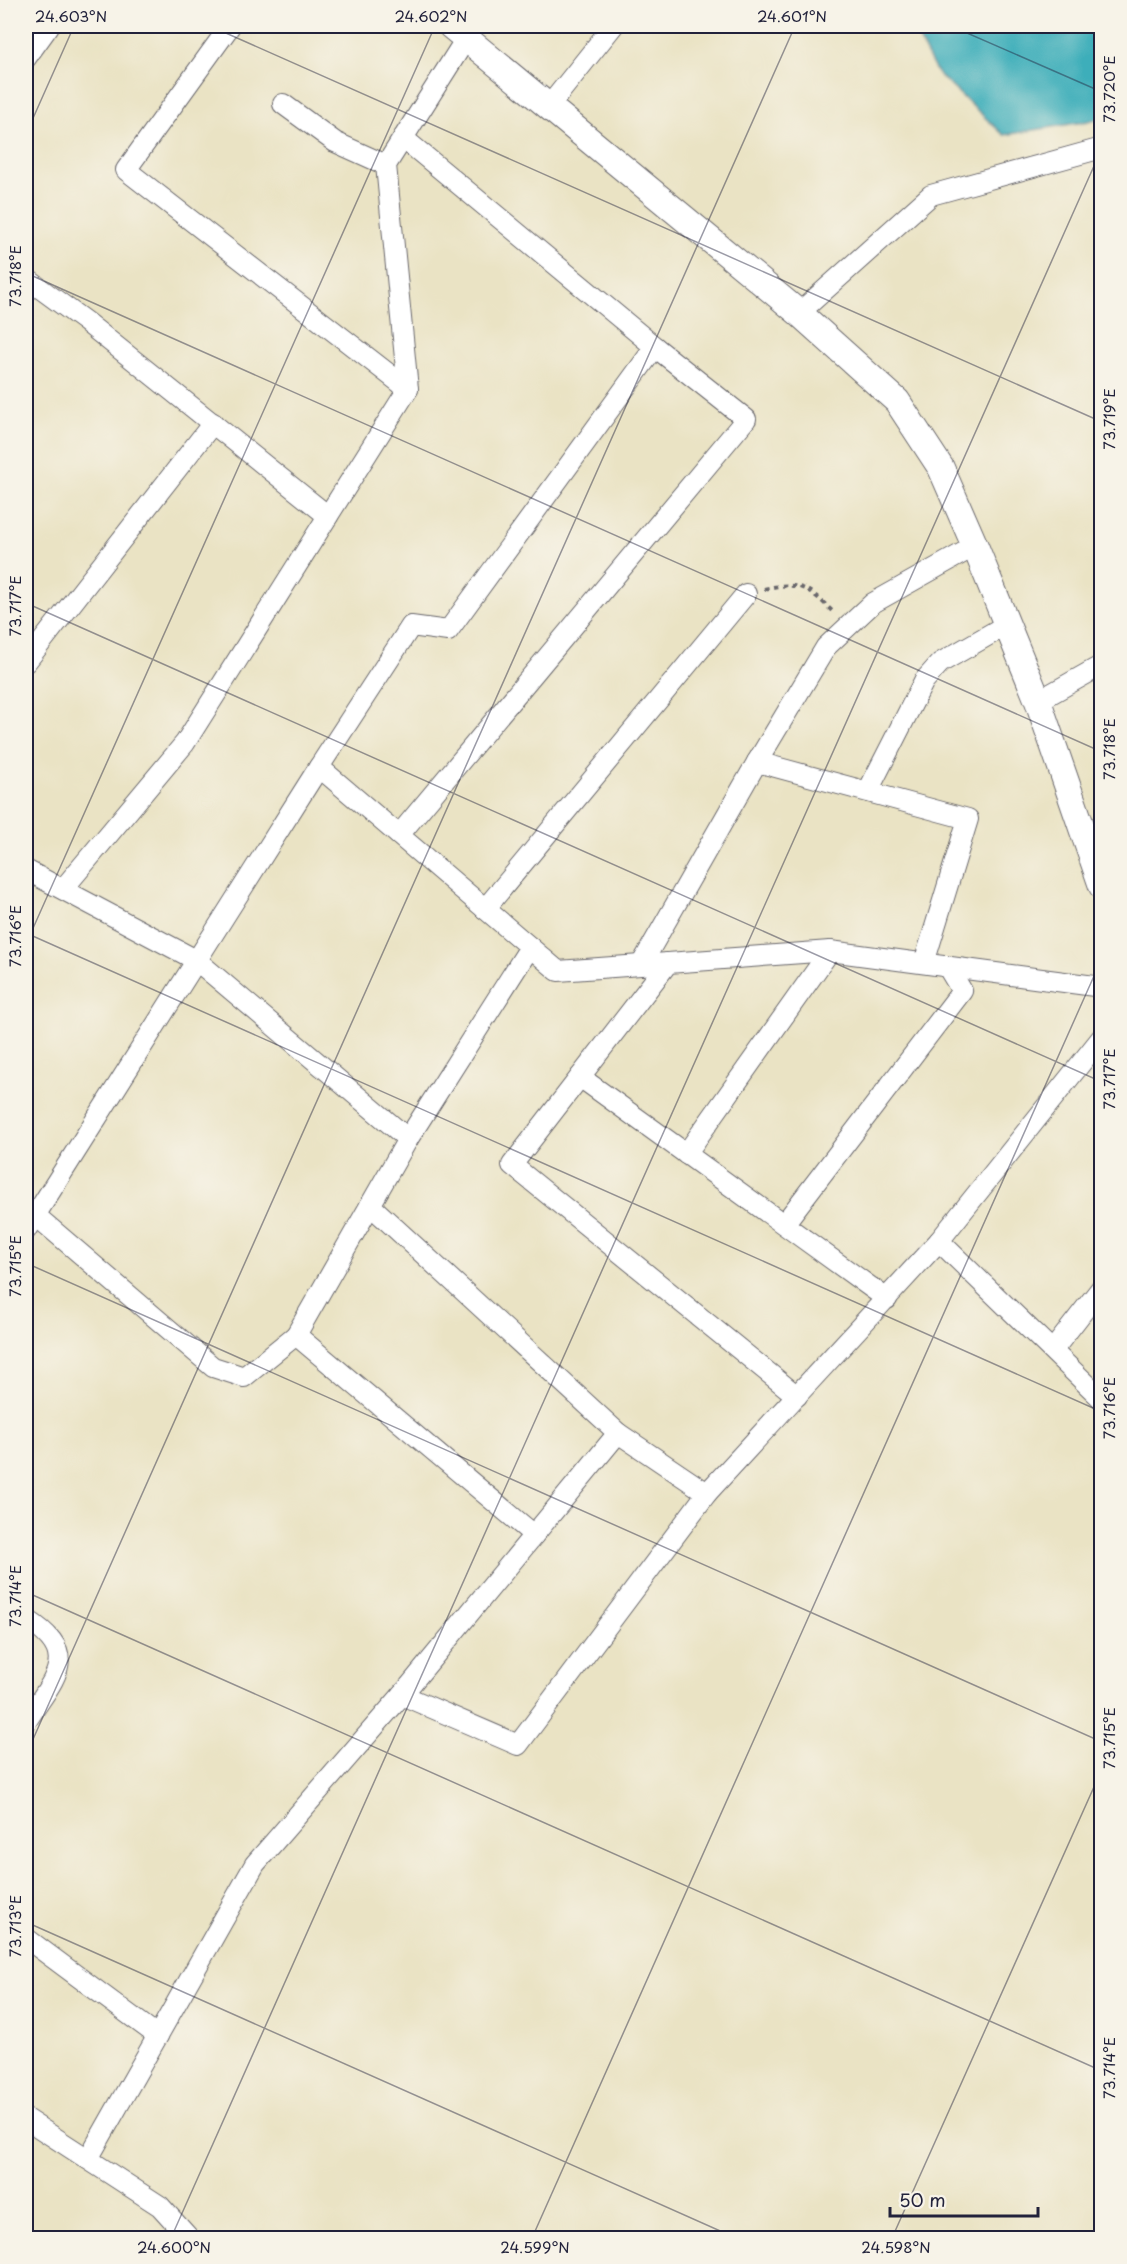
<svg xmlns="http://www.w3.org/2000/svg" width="1127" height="2264" viewBox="0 0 1127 2264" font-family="'Playpen Sans',sans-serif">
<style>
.water{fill:#3eaeba;stroke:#30687a;stroke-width:1.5}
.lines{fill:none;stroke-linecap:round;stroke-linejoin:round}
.minor-casing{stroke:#68666b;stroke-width:22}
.tertiary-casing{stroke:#68666b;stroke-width:28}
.path{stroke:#68666b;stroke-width:4;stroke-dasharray:4.5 4.5;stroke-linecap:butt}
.minor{stroke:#fff;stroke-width:20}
.tertiary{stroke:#fff;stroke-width:26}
.ticks{fill:none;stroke:#22223b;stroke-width:1.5;stroke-opacity:0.45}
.neatline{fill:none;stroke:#22223b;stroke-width:2}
.ticks-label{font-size:15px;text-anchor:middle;fill:#22223b}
</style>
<rect width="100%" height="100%" fill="#f7f3e8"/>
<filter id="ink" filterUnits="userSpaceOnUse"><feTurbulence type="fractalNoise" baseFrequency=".0167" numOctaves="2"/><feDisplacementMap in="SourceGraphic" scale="12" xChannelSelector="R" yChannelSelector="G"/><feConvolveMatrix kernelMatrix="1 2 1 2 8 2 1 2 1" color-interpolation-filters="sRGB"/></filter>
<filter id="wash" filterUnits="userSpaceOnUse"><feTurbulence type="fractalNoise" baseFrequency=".008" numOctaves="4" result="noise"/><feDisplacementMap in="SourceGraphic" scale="24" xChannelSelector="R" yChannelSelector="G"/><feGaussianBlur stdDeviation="1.35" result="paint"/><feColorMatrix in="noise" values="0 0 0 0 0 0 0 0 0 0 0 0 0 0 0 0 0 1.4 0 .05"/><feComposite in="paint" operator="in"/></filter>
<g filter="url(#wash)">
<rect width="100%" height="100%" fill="#eae3c4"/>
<!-- water -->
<path class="water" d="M912 26H1101V119L1004 135 937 73Z"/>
</g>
<g filter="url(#ink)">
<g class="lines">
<defs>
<g id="minor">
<path d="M230 26 126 170 408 389"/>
<path d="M26 58 49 26"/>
<path d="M283 104 335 142 386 165"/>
<path d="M549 106 613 26"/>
<path d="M403 138 655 347"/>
<path d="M26 278 86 322 328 516"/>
<path d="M799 313 931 195 1102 148"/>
<path d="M26 662 213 423"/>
<path d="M1038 701 1102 665"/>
<path d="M757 762 968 819 924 963"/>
<path d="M319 767 411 626 448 631 655 347 746 419 399 835"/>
<path d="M868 791 924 681 940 663 1006 625"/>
<path d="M26 870 196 960 408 1139 530 947"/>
<path d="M63 889 185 743 408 389 386 165 467 37"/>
<path d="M485 909 746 594"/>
<path d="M641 965 757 762 826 647 873 603 975 546"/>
<path d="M1102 1037 939 1241 1102 1399"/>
<path d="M580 1077 887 1299"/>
<path d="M408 1139 296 1335 534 1535"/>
<path d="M686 1154 830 951"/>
<path d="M370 1205 618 1433"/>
<path d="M35 1215 213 1367 244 1377 296 1335"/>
<path d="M784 1224 962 991 947 966"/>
<path d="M26 1230 319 767 558 971 668 963"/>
<path d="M1053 1350 1102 1287"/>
<path d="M797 1396 512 1165 668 963 830 951 1102 987"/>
<path d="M26 1619C83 1655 54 1677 26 1722"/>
<path d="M402 1695 618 1433 707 1493"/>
<path d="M26 1938 158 2036"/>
<path d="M26 2119 160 2206 189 2238"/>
<path d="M88 2159 255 1864 402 1695 518 1745 707 1493 939 1241"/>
</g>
<path id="tertiary" d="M451 26 799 313 897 401 941 468 975 546 1038 701 1102 886"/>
</defs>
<!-- minor casing -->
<use href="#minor" class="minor-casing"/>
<!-- tertiary casing -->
<use href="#tertiary" class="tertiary-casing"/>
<!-- path -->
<path class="path" d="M764 589C801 580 810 589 835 614"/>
<!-- minor -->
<use href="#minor" class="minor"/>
<!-- tertiary -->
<use href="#tertiary" class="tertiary"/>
</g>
</g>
<!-- ticks -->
<path class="ticks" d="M210 26 1102 422M951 26 1102 92M26 134 74 26M26 273 1102 752M26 603 1102 1082M26 933 1102 1412M26 944 435 26M26 1263 1102 1742M26 1592 1102 2071M26 1755 795 26M26 1922 736 2238M171 2238 1102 148M532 2238 1102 958M892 2238 1102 1769"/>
<!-- margin -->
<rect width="1127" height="2264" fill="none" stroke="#f7f3e8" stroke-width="66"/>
<!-- scale -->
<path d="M890 2207v9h148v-9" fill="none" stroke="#22223b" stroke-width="3"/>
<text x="899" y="2207" font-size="18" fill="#22223b" stroke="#f7f3e8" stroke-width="4.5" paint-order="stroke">50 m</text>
<rect x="33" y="33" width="1061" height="2198" class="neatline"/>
<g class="ticks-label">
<text x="71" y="22">24.603°N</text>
<text x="431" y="22">24.602°N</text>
<text x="792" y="22">24.601°N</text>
<text transform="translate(1110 89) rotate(-90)" y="5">73.720°E</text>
<text transform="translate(16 276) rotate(-90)" y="5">73.718°E</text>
<text transform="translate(1110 419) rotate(-90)" y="5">73.719°E</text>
<text transform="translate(16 606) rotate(-90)" y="5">73.717°E</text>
<text transform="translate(1110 749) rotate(-90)" y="5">73.718°E</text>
<text transform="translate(16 936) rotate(-90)" y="5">73.716°E</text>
<text transform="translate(1110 1079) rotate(-90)" y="5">73.717°E</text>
<text transform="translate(16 1266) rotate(-90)" y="5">73.715°E</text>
<text transform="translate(1110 1408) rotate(-90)" y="5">73.716°E</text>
<text transform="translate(16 1596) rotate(-90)" y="5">73.714°E</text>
<text transform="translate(1110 1738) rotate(-90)" y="5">73.715°E</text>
<text transform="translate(16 1926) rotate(-90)" y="5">73.713°E</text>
<text transform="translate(1110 2068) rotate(-90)" y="5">73.714°E</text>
<text x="174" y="2253">24.600°N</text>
<text x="535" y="2253">24.599°N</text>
<text x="896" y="2253">24.598°N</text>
</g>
</svg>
